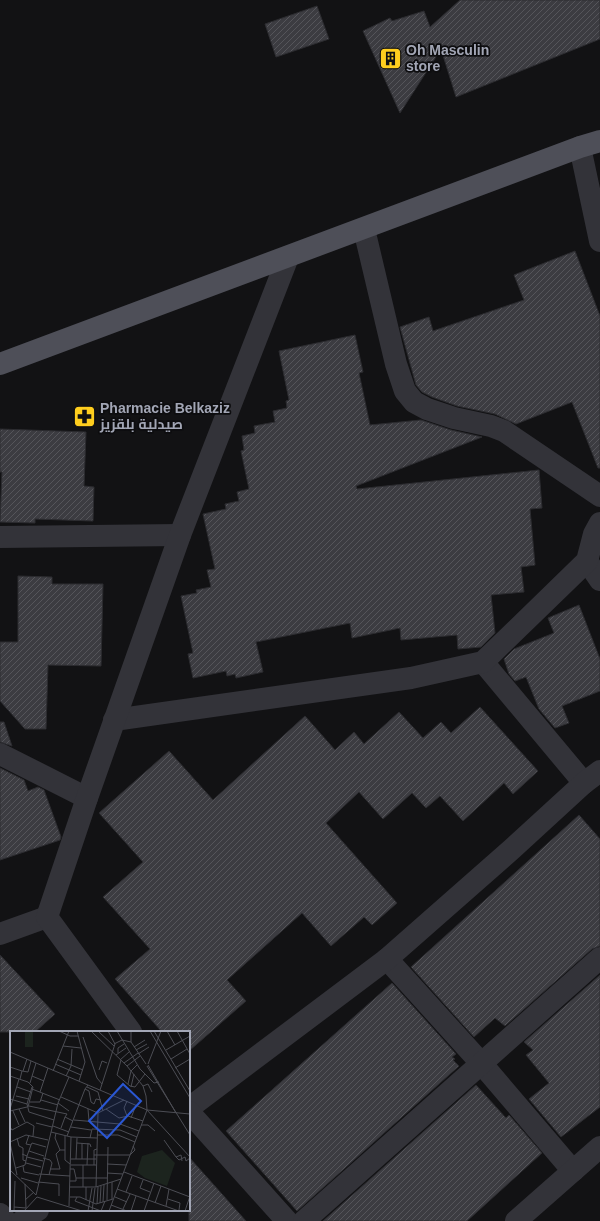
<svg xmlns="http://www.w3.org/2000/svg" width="600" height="1221" viewBox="0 0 600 1221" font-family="Arial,Cairo,sans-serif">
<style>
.building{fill:url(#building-hatch);stroke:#2c2c30}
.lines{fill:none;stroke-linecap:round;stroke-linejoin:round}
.minor{stroke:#333339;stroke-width:22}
.major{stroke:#4e4f58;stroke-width:22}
.labels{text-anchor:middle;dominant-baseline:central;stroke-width:3.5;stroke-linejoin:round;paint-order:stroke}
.poi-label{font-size:14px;font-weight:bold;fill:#a2a6b5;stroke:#0d0d0f;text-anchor:start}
.inset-road{fill:none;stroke:#4c4d54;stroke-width:1}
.view{fill:#2a57d4;fill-opacity:0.15;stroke:#2a57d4;stroke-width:2}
.inset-edge{fill:none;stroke:#a2a6b5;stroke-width:2}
</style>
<defs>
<pattern id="building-hatch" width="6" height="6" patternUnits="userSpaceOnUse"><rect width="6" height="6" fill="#3c3c41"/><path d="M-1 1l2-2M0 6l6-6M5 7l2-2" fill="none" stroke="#55555a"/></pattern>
</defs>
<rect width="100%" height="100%" fill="#121214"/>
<!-- building -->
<g class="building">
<path d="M460 0H600V39L456 97 441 49 400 113 363 31 390 18 392 21 424 11 430 27Z"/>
<path d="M317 6 329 39 276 57 265 24Z"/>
<path d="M575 251 600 316V468H598L572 402 516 424 495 414 457 406 432 397 422 392 416 385 400 327 429 317 433 331 524 300 514 275Z"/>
<path d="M355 335 363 372 359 373 370 425 421 420 451 430 482 437 356 486 357 489 539 470 542 508 530 509 535 565 521 567 524 592 491 595 495 633 481 647 458 649 457 635 401 640 400 628 352 638 350 623 256 642 263 672 236 678 235 674 227 676 226 671 193 678 188 654 193 653 181 596 197 593 196 590 211 587 207 570 215 569 203 514 226 509 225 504 239 501 237 492 249 489 241 451 244 450 242 436 255 433 254 426 275 422 273 411 287 408 286 401 289 400 279 351Z"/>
<path d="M0 429 86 432 84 486 94 487 93 521 35 519V523L0 522 2 472H0Z"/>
<path d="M18 576 52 577V584H103L101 666 48 665 46 729H25L0 701V642H18Z"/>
<path d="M579 605 600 659V691L562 706 569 723 555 728 539 709 526 677 515 681 509 674 504 659 514 649 554 633 548 618Z"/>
<path d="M480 707 538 771 513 794 504 783 463 821 440 796 426 808 412 793 383 819 359 792 326 823 397 903 372 925 364 917 331 946 302 913 227 980 246 1001 189 1051V1032H162L115 979 150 949 103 897 143 862 99 813 169 751 213 800 305 716 335 750 354 732 364 744 399 712 423 738 441 722 451 733Z"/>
<path d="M0 722H4L12 746 0 742Z"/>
<path d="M0 768 24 780 28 791 38 787 44 790 61 837 60 840 0 860Z"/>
<path d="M579 815 600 839V946L592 949 505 1026 495 1018 474 1037 411 967Z"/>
<path d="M0 955 55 1014 35 1032H0Z"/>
<path d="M600 975V1107L561 1137 529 1099 549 1083 526 1055 533 1050 524 1042Z"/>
<path d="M392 983 456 1054 452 1057 455 1059 453 1060 459 1066 297 1211 226 1131Z"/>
<path d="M476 1085 506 1118 509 1115 542 1153 467 1221H323Z"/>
<path d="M189 1157 246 1221H189Z"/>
</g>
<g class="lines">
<!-- minor -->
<g class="minor">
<path d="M580 147 600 241"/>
<path d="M364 229 396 364 405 391 414 402 427 409 454 418 491 426 504 431 600 496"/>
<path d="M0 537 180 535"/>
<path d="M587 561 600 580"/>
<path d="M483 662 584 783"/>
<path d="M114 720 411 678 483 662 587 561 594 534 600 523"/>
<path d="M0 754 87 798"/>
<path d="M0 934 47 917"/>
<path d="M387 959 481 1063 573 1171"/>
<path d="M131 1032 47 917 87 798 180 535 288 257"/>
<path d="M189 1108 387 959 512 849 584 783 600 771"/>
<path d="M189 1112 287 1221"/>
<path d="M0 1214 6 1221"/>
<path d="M22 1221 38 1210"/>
<path d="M304 1221 600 958"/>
<path d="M516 1221 600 1147"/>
</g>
<!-- major -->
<path class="major" d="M0 364 580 147 600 141"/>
</g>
<!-- icons -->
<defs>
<symbol id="building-square" viewBox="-11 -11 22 22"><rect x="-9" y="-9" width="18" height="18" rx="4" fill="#ffce1e" stroke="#0d0d0f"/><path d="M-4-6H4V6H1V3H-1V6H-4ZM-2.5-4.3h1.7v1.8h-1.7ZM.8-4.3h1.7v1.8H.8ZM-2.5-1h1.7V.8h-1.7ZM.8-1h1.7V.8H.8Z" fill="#111"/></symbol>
<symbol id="pharmacy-square" viewBox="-11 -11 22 22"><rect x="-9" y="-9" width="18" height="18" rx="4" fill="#ffce1e" stroke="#0d0d0f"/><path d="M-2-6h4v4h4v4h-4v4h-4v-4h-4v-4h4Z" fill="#111"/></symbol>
</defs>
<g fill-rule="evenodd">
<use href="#building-square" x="378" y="46" width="25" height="25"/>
<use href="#pharmacy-square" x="72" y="404" width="25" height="25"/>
</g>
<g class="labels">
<!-- poi labels -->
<g class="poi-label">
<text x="406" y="50">Oh Masculin<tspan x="406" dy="16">store</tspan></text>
<text x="100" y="408">Pharmacie Belkaziz<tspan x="100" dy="16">صيدلية بلقزيز</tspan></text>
</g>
</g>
<!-- overview -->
<g transform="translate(10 1031)">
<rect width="180" height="180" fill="#121214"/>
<path d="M15 1H23V16H15ZM152 119 165 132 157 155 135 147 127 141 132 125Z" fill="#1c241e"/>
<path class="inset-road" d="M49 0 60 5H68M67 0 75 31 69 50M81 0 117 35 133 55 136 65 137 79 99 180M88 0 104 15M107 0 130 38 144 52 149 51M121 0V11L136 33M140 0 180 67M144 0 180 60M157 0 165 14M167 0 180 23M73 6 87 47 92 53M104 13 112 9 121 11M53 15 71 17M124 16 135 9M126 19 137 13M156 19 180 5M0 21 137 79 180 83M108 22V17L114 13M128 23 139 16M106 24 116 17M47 28 73 39M161 28 177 18M110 29 119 21M111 29 107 44 120 55 125 56 135 43M114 32 128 22M45 33 71 44M138 33 151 0M138 34 166 82M117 35 130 25M137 35 180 104M0 36 12 40 10 48M165 37 180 28M89 39 92 30 97 32M12 40 18 41 21 30M13 40 17 28M43 40 59 0M0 45 18 51 23 56 18 76M22 45 34 50M56 45 61 35 62 18M20 52 26 32M118 53 121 40 127 34M78 54 75 58 79 60 81 71 84 73 86 68 91 69M133 55 138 53 142 61M7 56 21 61M22 56 17 73 19 81 44 89M77 56 88 61 93 80M121 56 124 43M22 58 50 69M90 59 105 13 98 0M30 61 38 37M6 65 19 68M51 66 88 82M0 68 17 73M31 69 48 74M20 71H30L33 62M48 72 59 80M19 75 57 83 55 86M0 78 9 48M9 78 15 91M78 78 79 90M96 78 109 87 118 85 133 90M137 79 180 126M0 80 17 76M3 80 9 94M117 85 114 77 117 70M121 87 126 74M64 89 110 93 129 100M26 92 42 96M131 94H138L145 100M43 95 59 101M0 96 2 99 17 91 24 95 23 105M61 96 81 99M51 97 55 86 63 90M41 101 61 106 87 107M46 102 45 107 50 119H55M87 104H108L125 111M55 105V129L60 133M57 105 75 58M7 107 9 115 13 117V129L16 130M80 107 82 98 110 99 127 106M154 109 166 126 171 124 172 130M0 111 16 104 38 109M0 112 7 144M67 112 80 113 81 116M21 114 22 112 36 116M19 120 34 125M84 124H120L125 119 123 115M17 125 21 114 16 113 19 104M17 126 33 130M166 126 169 129 175 126 176 130 180 127M33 127 40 129 42 132 39 144M61 128H86M66 128 67 107M72 128V112M16 132 31 136M97 133 116 134M61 134H86M77 134 78 112M84 134V119L87 118M13 135 14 141 29 144M6 137 15 134 17 125 12 123M40 138H50L46 123 50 119M60 138H64L66 147M0 139 26 164M114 141 180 166M97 142 113 143M29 143 60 145M11 147 28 152M133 149 130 157 140 161M60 150H66V147H97M28 151 49 153V165M15 153 16 177M60 156H86L88 82 114 69M73 156V134M86 156 111 148M107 158 169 180M116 161 122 145M26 164 48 72 59 46M27 166 72 180M60 166H70L86 173 103 168M67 166 65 170 91 180 95 170M105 166 117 171M102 168V151M158 168 170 172 169 179M15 169 24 161M76 169V156M97 169 98 116M93 171 94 154M90 172 91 155M145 172 151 155M87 173 88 156M101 174 117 180M59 175 61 106M156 175 159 158M4 176 16 177M113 178 120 163M4 180 5 150M14 180 27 166M78 180 82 157M82 180 85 157M121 180 126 165M134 180 144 152M175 180 180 165"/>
<path class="view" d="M113 53 131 70 97 107 79 90Z"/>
<rect width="180" height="180" class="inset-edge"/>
</g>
</svg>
